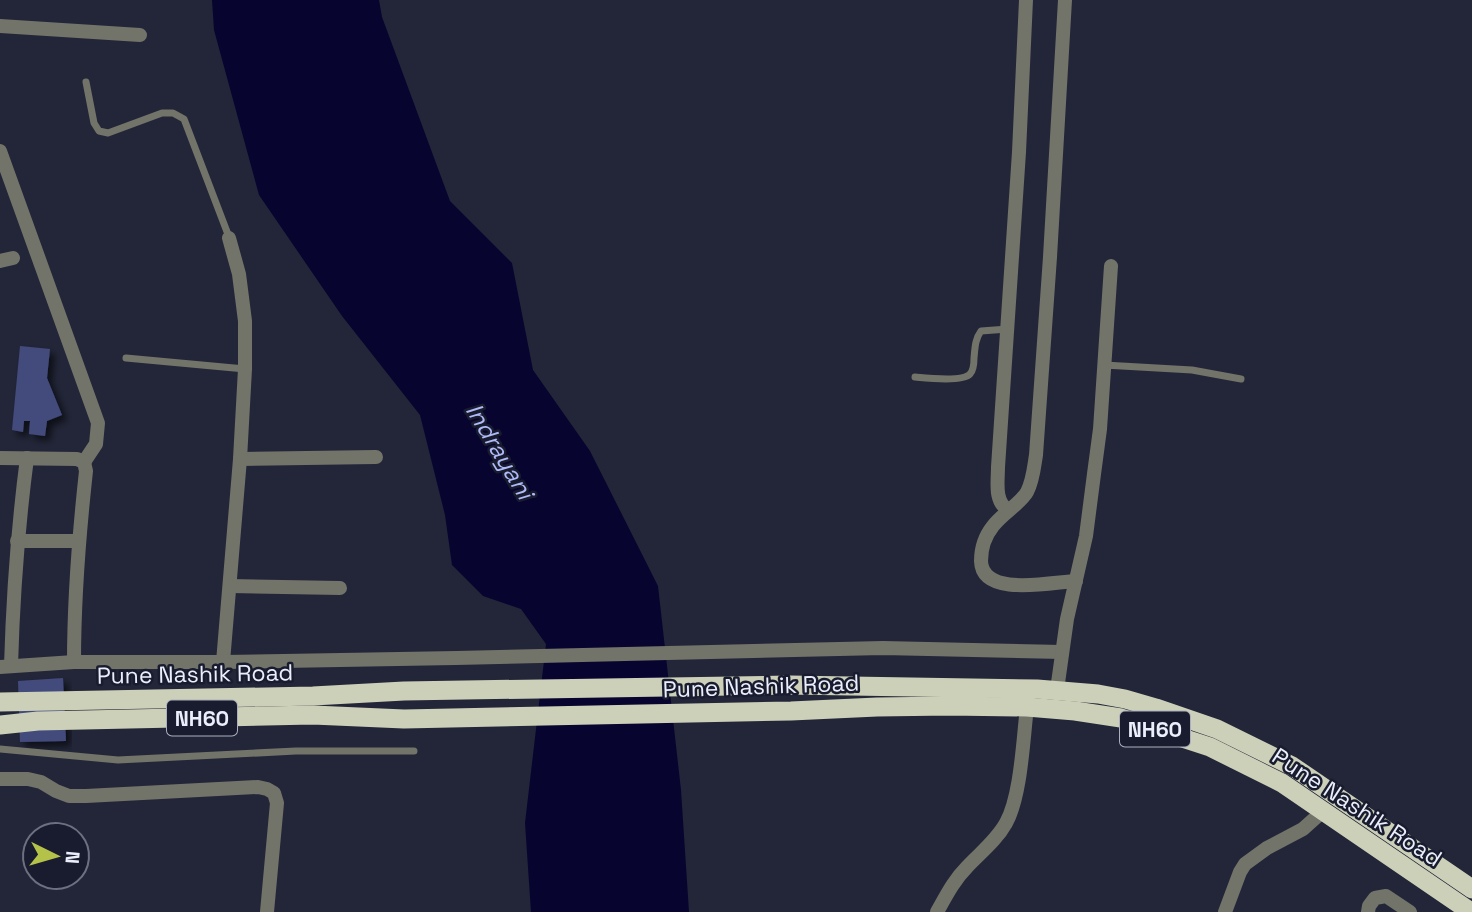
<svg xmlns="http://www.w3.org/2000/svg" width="1472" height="912" viewBox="0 0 1472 912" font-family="'Space Grotesk',sans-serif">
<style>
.water{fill:#07042f}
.building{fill:#434b7c;filter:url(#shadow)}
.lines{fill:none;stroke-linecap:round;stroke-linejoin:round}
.service{stroke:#727369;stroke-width:7}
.minor{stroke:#727369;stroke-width:14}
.trunk{stroke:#ccd0b8;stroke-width:19}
.labels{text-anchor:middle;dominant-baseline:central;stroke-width:5;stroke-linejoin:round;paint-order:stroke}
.shield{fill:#191c2e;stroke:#acafbe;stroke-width:2}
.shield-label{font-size:21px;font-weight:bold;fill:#ebeefb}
.street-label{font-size:23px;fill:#ebeefb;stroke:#191c2e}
.water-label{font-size:24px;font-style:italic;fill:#afbaf9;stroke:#191c2e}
</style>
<defs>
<filter id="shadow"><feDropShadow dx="5" dy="5" stdDeviation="3.5" flood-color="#0009"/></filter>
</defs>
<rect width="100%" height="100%" fill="#222638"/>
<!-- water -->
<path class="water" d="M212 0H379L382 17 450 201 512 263 533 370 590 451 658 586 681 790 689 912H531L525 823 546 644 521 609 483 596 452 565 445 515 420 415 342 316 259 195 214 30Z"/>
<!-- building -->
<g class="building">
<path d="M20 346 50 349 47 378 62 415 47 421 45 436 29 434 30 421H24L23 432 12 430Z"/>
<path d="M63 678 66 741 20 742 18 681Z"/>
</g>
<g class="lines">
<!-- service -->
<g class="service">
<path d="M86 82 94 123 99 131 108 133 162 113H173L184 119 229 237"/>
<path d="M126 358 245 369"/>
<path d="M1104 365 1192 370 1241 379"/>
<path d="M915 377C926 378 963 382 970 374 974 370 974 363 974 358 975 348 975 339 981 331L1008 329"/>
<path d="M0 749 118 760 296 751H414"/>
</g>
<!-- minor -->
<g class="minor">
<path d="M1065 0 1050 257 1036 455C1034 467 1033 481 1027 492 1021 503 1003 513 993 526 985 536 981 548 981 561 982 598 1052 582 1076 581"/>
<path d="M0 26 140 35"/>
<path d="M0 151 98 423 96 444 84 462"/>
<path d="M0 261 13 258"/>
<path d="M0 458 77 459 84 462 86 471C79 535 74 598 74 662"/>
<path d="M240 459 376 457"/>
<path d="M1008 510C994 501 998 482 998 467L1019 152 1026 0"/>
<path d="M17 541H78"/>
<path d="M230 586 340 588"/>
<path d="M223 662 240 459 245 369V321L239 274 229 238"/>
<path d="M11 666C13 596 18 527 27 458"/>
<path d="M0 667 74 662H223L456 658 883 648 1062 652"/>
<path d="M1057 690 1067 619 1086 536 1094 474 1100 429 1111 266"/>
<path d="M0 779H28L41 782 56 791 69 796H86L258 787 267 789 274 793 277 803 267 912"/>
<path d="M937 912C946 896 954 880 967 867 980 853 996 841 1006 823 1021 796 1023 740 1027 707"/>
<path d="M1225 912 1240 872 1245 864 1267 848 1303 829 1323 811"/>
<path d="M1368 912 1369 906 1375 898 1386 896 1410 912"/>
</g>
<!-- trunk -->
<g class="trunk">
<path d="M0 702 313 696 404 691 790 685 1037 689 1098 694 1125 699 1156 708 1217 729 1292 766 1472 889"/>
<path d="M0 725 38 721 313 715 404 719 791 711 877 707 949 706 1027 707 1075 711 1121 718 1210 747 1282 783 1471 912"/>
</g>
</g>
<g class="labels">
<!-- shield labels -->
<g class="shield">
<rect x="167" y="700.5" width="70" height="35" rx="5"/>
<rect x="1120" y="711.5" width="70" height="35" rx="5"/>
</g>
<g class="shield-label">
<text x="202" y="718">NH60</text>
<text x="1155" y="729">NH60</text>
</g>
<!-- street labels -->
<g class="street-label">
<text transform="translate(195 674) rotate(-1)">Pune Nashik Road</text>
<text transform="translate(761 686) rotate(-2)">Pune Nashik Road</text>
<text transform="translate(1357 807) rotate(33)">Pune Nashik Road</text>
</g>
<!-- water labels -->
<g class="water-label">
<text transform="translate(500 451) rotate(59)">Indrayani</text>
</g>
</g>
<!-- north arrow -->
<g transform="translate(56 856) rotate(95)"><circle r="33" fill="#191c2e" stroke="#6d7080" stroke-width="2"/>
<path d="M0-5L12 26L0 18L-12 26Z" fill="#b5c24a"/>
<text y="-10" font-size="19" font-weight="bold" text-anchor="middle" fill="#ebeefb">N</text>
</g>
</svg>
